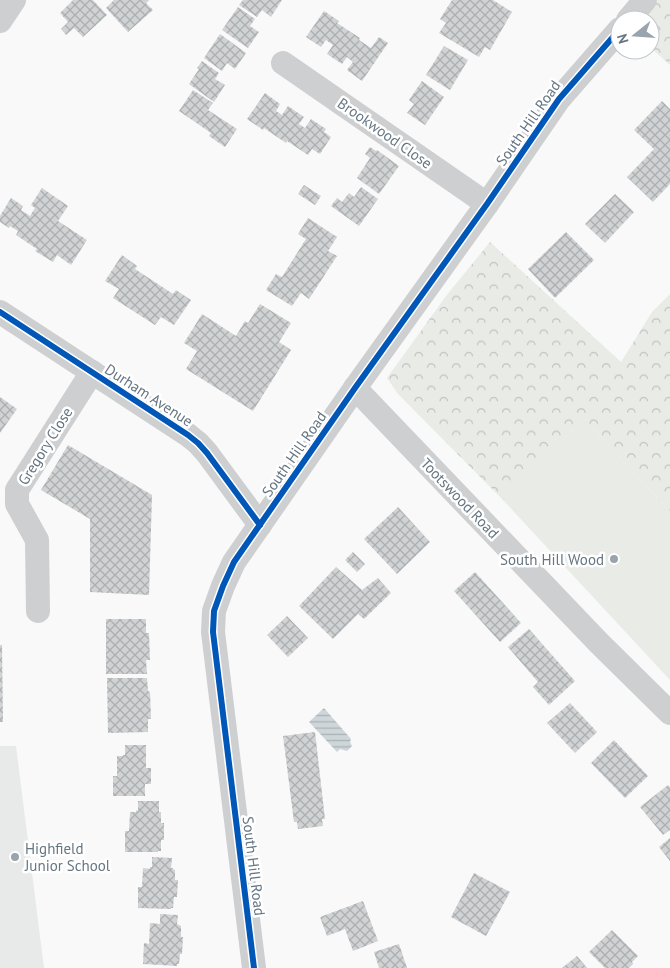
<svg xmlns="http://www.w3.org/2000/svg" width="670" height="968" viewBox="0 0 670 968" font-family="'PT Sans',sans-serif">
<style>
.built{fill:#e8e9e9}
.green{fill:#e8ebe6}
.forest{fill:url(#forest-crowns)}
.water{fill:url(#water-rules)}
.building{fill:url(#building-cross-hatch)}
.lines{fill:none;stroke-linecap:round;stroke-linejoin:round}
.minor{stroke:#cecfd0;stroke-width:24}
.cycleway-casing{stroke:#fff;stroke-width:9}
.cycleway{stroke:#0057b8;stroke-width:6}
.poi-dot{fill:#99a4ac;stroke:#fff;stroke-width:2}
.labels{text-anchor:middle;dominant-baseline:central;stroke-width:5;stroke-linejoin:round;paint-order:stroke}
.street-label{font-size:15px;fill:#657683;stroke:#fff}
.poi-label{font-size:15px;fill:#657683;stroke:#fff;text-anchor:end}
</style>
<defs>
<pattern id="forest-crowns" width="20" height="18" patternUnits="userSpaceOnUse" patternTransform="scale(1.25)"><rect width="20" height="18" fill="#e8ebe6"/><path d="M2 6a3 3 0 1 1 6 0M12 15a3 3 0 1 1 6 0" fill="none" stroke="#c0c3c0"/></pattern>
<pattern id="water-rules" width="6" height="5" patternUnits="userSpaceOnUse" patternTransform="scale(1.25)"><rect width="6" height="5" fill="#ced6d9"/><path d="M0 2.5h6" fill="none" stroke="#abb2b5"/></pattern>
<pattern id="building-cross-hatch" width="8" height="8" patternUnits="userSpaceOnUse" patternTransform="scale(1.25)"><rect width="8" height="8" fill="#d0d2d3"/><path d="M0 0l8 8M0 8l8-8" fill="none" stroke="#acafb1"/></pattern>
</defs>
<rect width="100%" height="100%" fill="#f9f9f9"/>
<!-- built -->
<path class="built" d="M0 746H16L44 968H0Z"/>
<!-- green -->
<path class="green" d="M584 419 670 511V680L503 500Z"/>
<!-- forest -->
<g class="forest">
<path d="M658 0H670V65L650 47V20H641Z"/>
<path d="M490 242 621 362 652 312 670 294V511L584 419 503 500 398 394 387 378 446 296Z"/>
</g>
<!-- water -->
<path class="water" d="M324 708 351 739 350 742 352 746 347 751 340 749 337 752 309 722Z"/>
<!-- building -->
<g class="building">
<path d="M73 0H93L107 15 83 37 74 28 66 35 61 29 68 22 60 13Z"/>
<path d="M114 0H149L146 3 153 10 128 32 106 8Z"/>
<path d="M243 0H282L271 17 262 10 257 17 239 5Z"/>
<path d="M452 0H493L512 12 490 50 485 47 479 57 439 33 446 23 440 19Z"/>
<path d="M238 7 255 19 250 26 259 32 248 48 222 30Z"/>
<path d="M324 11 339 21 337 23 360 38 359 40 371 48 379 37 388 43 362 81 347 70 353 62 347 57 342 64 327 54 333 45 326 40 321 47 306 37Z"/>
<path d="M220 34 246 53 235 69 227 63 222 71 204 58Z"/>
<path d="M444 46 468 60 450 90 426 75Z"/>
<path d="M202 61 219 73 215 79 225 85 214 102 189 84 199 69 197 68Z"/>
<path d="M422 81 444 97 425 125 407 113 414 104 409 100Z"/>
<path d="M193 90 213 103 208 110 237 129 225 147 209 136 211 133 179 111Z"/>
<path d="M265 93 280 104 276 111 282 115 288 106 304 117 299 124 305 128 311 119 326 129 324 132 331 137 320 154 312 149 308 155 287 141 286 143 264 128 263 130 247 119Z"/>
<path d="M662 101 670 109V184L653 202 627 177 654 149 634 130Z"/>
<path d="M370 147 376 151 377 150 399 166 379 194 357 178 370 158 365 154Z"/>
<path d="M304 185 321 196 315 205 298 194Z"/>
<path d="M361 187 378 199 359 226 331 206 337 198 342 202 349 193 354 197Z"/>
<path d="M42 188 68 206 58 221 87 240 71 265 57 255 53 262 35 251 37 249 16 235 18 231 10 226 9 228 0 222V216L11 198 23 206 21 210 30 216 35 208 31 205Z"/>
<path d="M615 194 634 212 605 243 585 224Z"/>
<path d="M308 218 337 237 328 251 337 256 309 299 301 293 292 306 266 290 276 274 282 277 306 239 298 234Z"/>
<path d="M566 232 594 260 555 298 528 269Z"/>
<path d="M122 255 137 266 135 269 173 294 176 290 191 300 174 325 161 317 155 325 113 298 119 289 105 281Z"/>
<path d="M260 304 291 323 279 342 291 350 253 411 186 369 197 351 184 343 202 314 236 336 245 321 248 323Z"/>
<path d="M0 397 17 409 0 433Z"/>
<path d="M68 445 152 495 149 595 90 592V519L41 490Z"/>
<path d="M398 507 430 542 397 574 364 539Z"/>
<path d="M353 552 365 564 357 572 345 560Z"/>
<path d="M336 567 362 590 378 578 391 593 364 619 358 614 333 639 299 606Z"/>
<path d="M475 572 521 623 500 642 454 591Z"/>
<path d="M287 616 308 638 288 657 267 635Z"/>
<path d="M106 619H146V633H149L150 660H146L147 674H106Z"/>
<path d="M529 629 575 681 549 705 533 687 538 682 508 647Z"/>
<path d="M0 645H2L3 722H0Z"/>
<path d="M107 678H147L148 691 150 692 151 719H148V732L108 733Z"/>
<path d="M570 703 597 732 575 753 547 723Z"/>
<path d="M315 732 325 819H322L323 826 298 829 297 822H294L283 736Z"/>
<path d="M614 740 648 776 625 798 591 763Z"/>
<path d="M125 745H146V768H151V784H145V796H113V776H117V756H123V755H125Z"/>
<path d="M668 785 670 787V830L663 835 640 807Z"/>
<path d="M138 801H159V812H161V823H164V840H161V851H158V852H125V831H129L130 812H136V810L138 811Z"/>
<path d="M670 838V861L659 847Z"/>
<path d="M152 857 172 858 171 868H173V869L175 870V880H178L177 897H174L173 908H171V909L138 908V887H142L143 868 150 869V867H152Z"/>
<path d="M474 873 510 892 486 936 451 917Z"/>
<path d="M363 901 378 941 353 951 345 929 327 936 320 917Z"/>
<path d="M160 914 178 915 177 924 181 926V937H183L182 954H180L179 964H177V966L143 964 144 943 149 944 150 923 160 924Z"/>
<path d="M612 930 638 956 632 962 633 964 629 968H605L589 952Z"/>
<path d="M399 944 407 968H379L374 952Z"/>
<path d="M577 956 587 968H562Z"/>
</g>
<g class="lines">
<!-- minor -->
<g class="minor">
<path d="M628 20 645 0"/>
<path d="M0 21 14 0"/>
<path d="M283 63 487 204"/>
<path d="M0 312 188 435 198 443 207 453 260 525"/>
<path d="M355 388 599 643 670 713"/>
<path d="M38 611 37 540 17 504V490L92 372"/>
<path d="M254 968 213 632 214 611 223 586 234 562 355 388 487 204 559 99 620 29"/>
</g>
<defs>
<g id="cycleway">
<path d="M0 312 188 435 198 443 207 453 260 525"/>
<path d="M254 968 213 632 214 611 223 586 234 562 355 388 487 204 559 99 620 29"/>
</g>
</defs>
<!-- cycleway casing -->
<use href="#cycleway" class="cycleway-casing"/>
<!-- cycleway -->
<use href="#cycleway" class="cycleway"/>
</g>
<!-- markers -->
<g class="poi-dot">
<circle cx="614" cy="559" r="5"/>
<circle cx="15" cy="857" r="5"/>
</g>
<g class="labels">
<!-- street labels -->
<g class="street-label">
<text transform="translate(528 123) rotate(-55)">South Hill Road</text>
<text transform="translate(385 133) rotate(35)">Brookwood Close</text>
<text transform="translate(149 395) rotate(33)">Durham Avenue</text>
<text transform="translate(45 446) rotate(-58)">Gregory Close</text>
<text transform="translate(294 454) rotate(-55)">South Hill Road</text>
<text transform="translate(460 498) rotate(46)">Tootswood Road</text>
<text transform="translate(254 866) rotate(83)">South Hill Road</text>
</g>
<!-- poi labels -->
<g class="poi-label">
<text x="604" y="559">South Hill Wood</text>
<text x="25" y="848" text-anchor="start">Highfield<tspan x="25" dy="17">Junior School</tspan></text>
</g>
</g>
<!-- north arrow -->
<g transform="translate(635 35) rotate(253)"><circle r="24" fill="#ffffff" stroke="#c1c8cd"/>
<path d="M0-4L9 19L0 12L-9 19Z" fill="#99a4ac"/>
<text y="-8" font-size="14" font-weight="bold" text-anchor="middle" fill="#657683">N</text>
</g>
</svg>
